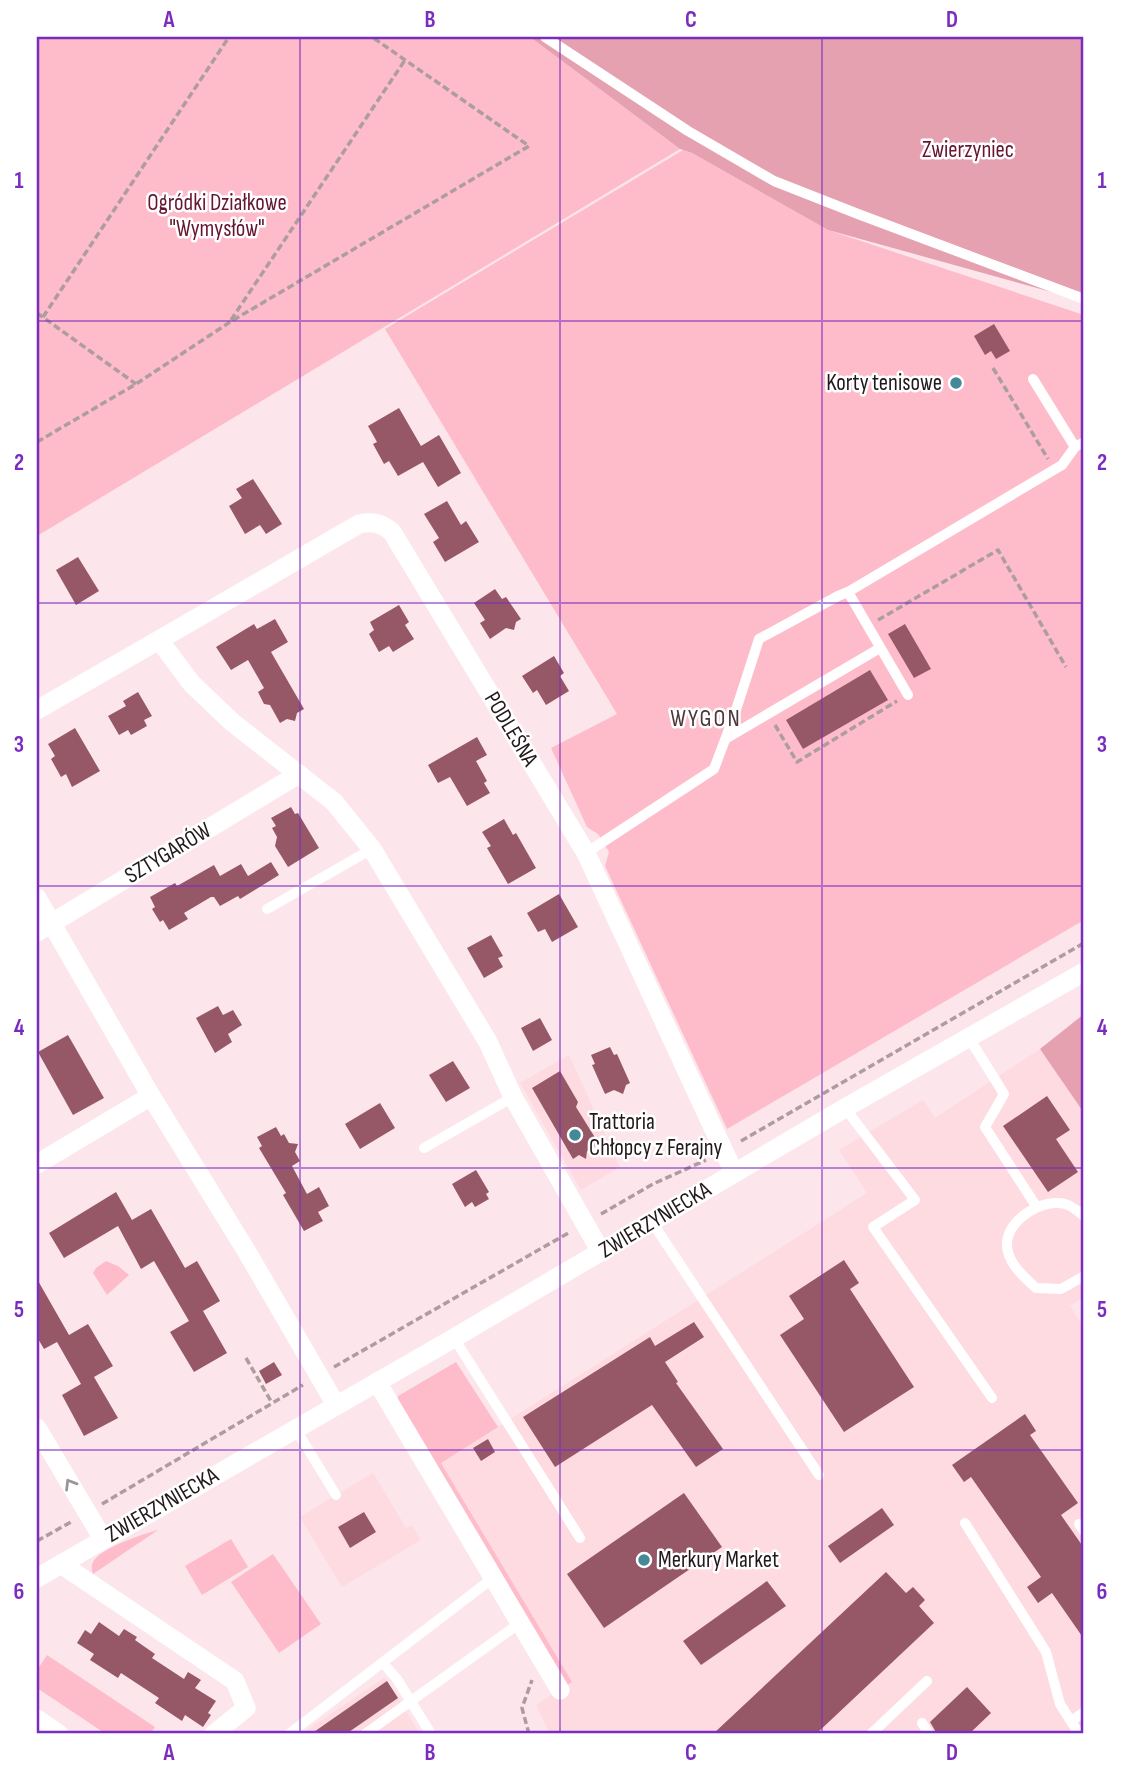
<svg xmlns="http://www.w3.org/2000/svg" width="1121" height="1771" viewBox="0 0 1121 1771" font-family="'Sofia Sans Condensed',sans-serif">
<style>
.built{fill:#fedae1}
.green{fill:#febcca}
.forest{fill:#e6a1b1}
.building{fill:#965867}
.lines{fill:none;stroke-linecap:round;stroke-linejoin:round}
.path{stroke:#ad9ca0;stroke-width:3.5;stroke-dasharray:7 3.5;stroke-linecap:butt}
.service{stroke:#fff;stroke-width:10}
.minor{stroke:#fff;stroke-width:19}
.oneway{stroke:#9b9798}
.grid{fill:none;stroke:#7b2cbf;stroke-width:2;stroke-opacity:0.55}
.poi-dot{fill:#458998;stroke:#fff;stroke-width:2.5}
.labels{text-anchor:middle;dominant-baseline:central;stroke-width:5;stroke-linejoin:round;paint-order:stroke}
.park-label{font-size:23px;fill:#661632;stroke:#fff}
.poi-label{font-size:23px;fill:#21181a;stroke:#fff;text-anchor:start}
.street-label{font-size:23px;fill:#21181a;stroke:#fff}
.neighbourhood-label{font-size:24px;letter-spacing:2px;fill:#4c373c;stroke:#fff}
.neatline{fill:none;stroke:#7b2cbf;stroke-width:2.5}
.grid-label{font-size:23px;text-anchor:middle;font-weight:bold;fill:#7b2cbf}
</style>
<rect width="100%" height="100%" fill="#fce6eb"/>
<!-- built -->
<g class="built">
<path d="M1040 1049 1084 1113V1297L1070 1306 1084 1328V1734H550L536 1705 571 1682 441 1463 867 1193 839 1150 923 1100 935 1118Z"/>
<path d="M569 1055 620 1167 581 1190 520 1083Z"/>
<path d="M373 1473 406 1528 412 1525 421 1540 342 1587 300 1517Z"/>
<path d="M385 1677 420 1734H301Z"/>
</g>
<!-- green -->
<g class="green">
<path d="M37 37H530L680 149 37 536Z"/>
<path d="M683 150 692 153 828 230 1084 315V920L727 1129 605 866 609 852 598 834 587 827 551 748 617 714 385 329Z"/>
<path d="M106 1261 118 1266 129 1275 107 1295 93 1273 96 1268Z"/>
<path d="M456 1362 498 1427 441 1463 572 1682 567 1685 398 1402V1396Z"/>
<path d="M158 1530 93 1574C91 1568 91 1563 96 1558 106 1547 142 1534 158 1530Z"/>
<path d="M231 1539 248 1567 202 1595 185 1566Z"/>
<path d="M273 1554 321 1624 279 1653 231 1582Z"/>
<path d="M47 1655 155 1727 150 1734H106L37 1688V1670Z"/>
</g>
<!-- forest -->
<g class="forest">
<path d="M530 37H1084V301L828 230 692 153 680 149Z"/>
<path d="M1084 1014V1113L1040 1049Z"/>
</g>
<!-- building -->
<g class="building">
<path d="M994 324 1010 351 996 359 991 351 985 355 974 336Z"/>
<path d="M399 408 421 446 439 435 461 473 438 487 423 462 398 476 389 461 384 464 373 444 377 442 368 426Z"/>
<path d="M253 479 282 524 266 534 260 525 245 534 229 506 242 498 236 489Z"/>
<path d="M447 501 461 525 466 521 479 542 445 562 433 542 439 538 424 514Z"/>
<path d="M78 557 99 591 76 605 56 570Z"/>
<path d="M495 589 502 599 506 597 521 619 516 622 514 630 506 628 490 639 480 623 485 620 474 603Z"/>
<path d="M399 605 409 622 405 625 414 639 393 652 389 646 379 652 369 634 374 630 370 622Z"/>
<path d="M275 619 288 642 271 652 304 709 297 713 295 721 287 719 280 723 270 705 264 704 258 692 264 688 248 660 231 670 216 647 254 624 257 629Z"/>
<path d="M905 624 931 669 914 678 888 634Z"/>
<path d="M554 656 564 673 560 676 569 691 546 705 537 690 533 693 522 676Z"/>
<path d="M870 670 888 700 803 749 786 720Z"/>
<path d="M138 692 152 716 144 720 147 726 131 735 128 730 119 735 108 716 126 706 123 701Z"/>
<path d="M75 728 100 771 72 787 66 774 61 777 51 759 55 756 48 744Z"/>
<path d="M477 737 487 755 476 761 487 781 484 783 490 793 467 806 450 777 438 783 428 765Z"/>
<path d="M291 807 295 814 298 813 319 848 288 867 275 846 277 837 272 828 276 826 271 818Z"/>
<path d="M504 819 513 835 516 833 536 868 508 884 487 848 491 846 482 832Z"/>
<path d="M271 862 279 875 240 899 238 896 220 906 214 897H211L184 913 188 919 169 930 163 920 160 922 152 909 155 907 150 897 175 883 177 886 214 865 220 876 241 864 248 876Z"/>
<path d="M559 894 578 927 552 942 545 929 538 932 527 913Z"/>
<path d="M491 935 503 956 498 958 503 967 484 978 467 948Z"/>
<path d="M218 1006 223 1015 233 1010 242 1025 228 1034 232 1042 215 1053 196 1018Z"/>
<path d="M540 1018 552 1040 533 1051 521 1028Z"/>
<path d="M68 1035 104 1098 73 1115 38 1052Z"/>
<path d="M610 1047 614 1055 617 1054 630 1083 626 1085 623 1094 614 1090 605 1094 592 1065 595 1064 591 1055Z"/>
<path d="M453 1061 470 1088 446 1102 429 1075Z"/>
<path d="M560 1071 578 1102 576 1107 599 1144 587 1151 586 1159 579 1155 573 1159 532 1088Z"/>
<path d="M1047 1096 1070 1130 1056 1139 1078 1172 1048 1192 1003 1126Z"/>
<path d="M380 1103 395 1128 360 1149 345 1124Z"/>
<path d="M276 1127 281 1136 284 1134 289 1143 298 1144 295 1152 300 1161 292 1166 307 1194 319 1187 329 1206 318 1212 323 1221 304 1231 283 1195 286 1193 259 1148 262 1146 257 1137Z"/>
<path d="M476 1170 489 1192 486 1194 489 1199 475 1207 472 1202 465 1207 452 1184Z"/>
<path d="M116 1192 132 1220 151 1209 185 1268 197 1261 220 1301 203 1311 227 1353 194 1372 170 1332 189 1321 154 1261 141 1269 118 1226 64 1258 49 1233Z"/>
<path d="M844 1260 859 1283 850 1289 914 1387 844 1432 780 1335 804 1319 789 1296Z"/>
<path d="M37 1279 69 1335 88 1324 113 1366 94 1377 118 1418 84 1436 62 1395 81 1384 57 1342 44 1349 37 1337Z"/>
<path d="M694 1322 704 1337 665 1362 678 1382 676 1383 723 1449 696 1467 652 1405 555 1467 523 1417 650 1337 655 1346Z"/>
<path d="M274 1362 282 1375 266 1384 259 1371Z"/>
<path d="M1025 1414 1036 1431 1030 1435 1078 1503 1061 1515 1084 1548V1639L1052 1593 1038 1603 1027 1587 1041 1577 971 1477 964 1482 952 1465Z"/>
<path d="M488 1439 495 1452 481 1461 473 1448Z"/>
<path d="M684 1493 722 1547 604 1628 567 1574Z"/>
<path d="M882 1508 894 1525 840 1563 828 1546Z"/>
<path d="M364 1512 376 1532 350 1548 338 1527Z"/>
<path d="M886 1572 906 1593 913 1587 925 1600 919 1606 934 1623 816 1734H713Z"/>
<path d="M767 1581 786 1606 701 1665 683 1641Z"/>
<path d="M99 1622 119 1636 124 1629 137 1637 135 1640 155 1654 152 1658 184 1679 188 1672 201 1680 195 1688 216 1701 208 1713 211 1715 203 1727 185 1715 182 1721 155 1703 159 1698 121 1673 118 1678 90 1660 94 1654 77 1643 85 1630 91 1634Z"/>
<path d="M387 1681 398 1698 346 1734H311Z"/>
<path d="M967 1687 991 1713 969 1734H937L930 1722Z"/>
</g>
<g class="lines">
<!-- path -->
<g class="path">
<path d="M37 313 136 384"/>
<path d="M43 317 229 37"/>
<path d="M231 320 405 60"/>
<path d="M993 368 1048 459"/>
<path d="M37 442 136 384 230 322 529 146 372 37"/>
<path d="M878 620 998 550 1066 667"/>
<path d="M775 725 797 762 897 701"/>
<path d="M741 1141 1084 943"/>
<path d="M601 1214 653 1184 706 1160"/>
<path d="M246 1358 272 1403"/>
<path d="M334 1367 570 1232"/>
<path d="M102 1504 303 1385"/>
<path d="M37 1541 71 1522"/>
<path d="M529 1734 522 1708 532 1680"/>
</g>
<!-- service -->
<g class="service">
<path d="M545 37 688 131 774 181 858 214 1084 299"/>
<path d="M1075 447 1084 442"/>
<path d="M848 592 1062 465 1075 447 1033 379"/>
<path d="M727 738 880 648"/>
<path d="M586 853 714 769 734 716 759 639 838 596 848 592 908 695"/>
<path d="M267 909 372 849"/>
<path d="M969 1038 1004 1094 985 1127 1036 1206"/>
<path d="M845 1108 915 1200 873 1227 992 1398"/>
<path d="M424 1148 513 1097"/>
<path d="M1084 1216C1079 1212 1071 1205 1065 1204 1043 1198 1008 1219 1007 1243 1006 1262 1024 1277 1036 1288L1061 1289 1084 1276"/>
<path d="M652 1222 819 1475"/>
<path d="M454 1338 580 1538"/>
<path d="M295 1428 336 1495"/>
<path d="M965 1523 1046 1652 1060 1704 1079 1734"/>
<path d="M1079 1524 1084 1531"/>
<path d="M383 1663 397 1679 431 1734"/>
<path d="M1071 1721 1084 1712"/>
<path d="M922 1723 929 1734"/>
<path d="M289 1734 493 1578"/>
<path d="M365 1734 520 1623"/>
<path d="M871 1734 927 1681"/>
</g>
<!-- minor -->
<g class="minor">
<path d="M159 640 359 524C373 521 381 523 392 532L586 853 734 1173"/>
<path d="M37 710 159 640 192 684 232 722 334 802 372 849 488 1042 513 1097 601 1252"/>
<path d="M37 898 151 1096 247 1252 336 1405"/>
<path d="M37 932 299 774"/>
<path d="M37 1164 151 1096"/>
<path d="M377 1382 560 1690"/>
<path d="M37 1428 103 1539"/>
<path d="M61 1564 235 1681 246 1708 214 1734"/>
<path d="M37 1578 454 1338 845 1108 1084 972"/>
<path d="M37 1719 59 1734"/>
</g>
</g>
<!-- one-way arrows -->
<defs><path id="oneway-chevron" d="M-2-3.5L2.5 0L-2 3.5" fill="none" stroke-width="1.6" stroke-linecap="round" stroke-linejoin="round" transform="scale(1.75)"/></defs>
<use class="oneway" href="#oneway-chevron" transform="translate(70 1484) rotate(-121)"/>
<!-- grid -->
<path class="grid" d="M300 37V1734M560 37V1734M822 37V1734M37 321H1084M37 603H1084M37 886H1084M37 1168H1084M37 1450H1084"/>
<!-- markers -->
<g class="poi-dot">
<circle cx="956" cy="383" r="7"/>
<circle cx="575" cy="1135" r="7"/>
<circle cx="644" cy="1560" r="7"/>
</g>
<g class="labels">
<!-- park labels -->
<g class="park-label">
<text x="968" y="150">Zwierzyniec</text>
<text x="217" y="203">Ogródki Działkowe<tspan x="217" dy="26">"Wymysłów"</tspan></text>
</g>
<!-- poi labels -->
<g class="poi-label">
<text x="942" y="383" text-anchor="end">Korty tenisowe</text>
<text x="589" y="1122">Trattoria<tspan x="589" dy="26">Chłopcy z Ferajny</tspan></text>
<text x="658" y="1560">Merkury Market</text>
</g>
<!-- street labels -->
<g class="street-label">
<text transform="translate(511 729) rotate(59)">PODLEŚNA</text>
<text transform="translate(168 853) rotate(-31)">SZTYGARÓW</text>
<text transform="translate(655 1220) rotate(-31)">ZWIERZYNIECKA</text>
<text transform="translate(162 1505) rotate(-30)">ZWIERZYNIECKA</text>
</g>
<!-- neighbourhood labels -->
<g class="neighbourhood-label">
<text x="706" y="718">WYGON</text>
</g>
</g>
<!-- border -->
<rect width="1121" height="1771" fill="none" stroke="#ffffff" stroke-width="77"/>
<rect x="38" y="38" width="1044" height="1694" class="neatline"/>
<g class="grid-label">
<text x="169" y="27">A</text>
<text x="430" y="27">B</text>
<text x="691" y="27">C</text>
<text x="952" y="27">D</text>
<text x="19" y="188">1</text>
<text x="1102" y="188">1</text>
<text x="19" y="470">2</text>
<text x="1102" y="470">2</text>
<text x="19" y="752">3</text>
<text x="1102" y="752">3</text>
<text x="19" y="1035">4</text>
<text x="1102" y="1035">4</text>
<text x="19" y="1317">5</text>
<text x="1102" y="1317">5</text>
<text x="19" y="1599">6</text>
<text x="1102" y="1599">6</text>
<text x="169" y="1760">A</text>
<text x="430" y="1760">B</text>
<text x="691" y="1760">C</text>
<text x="952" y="1760">D</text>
</g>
</svg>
